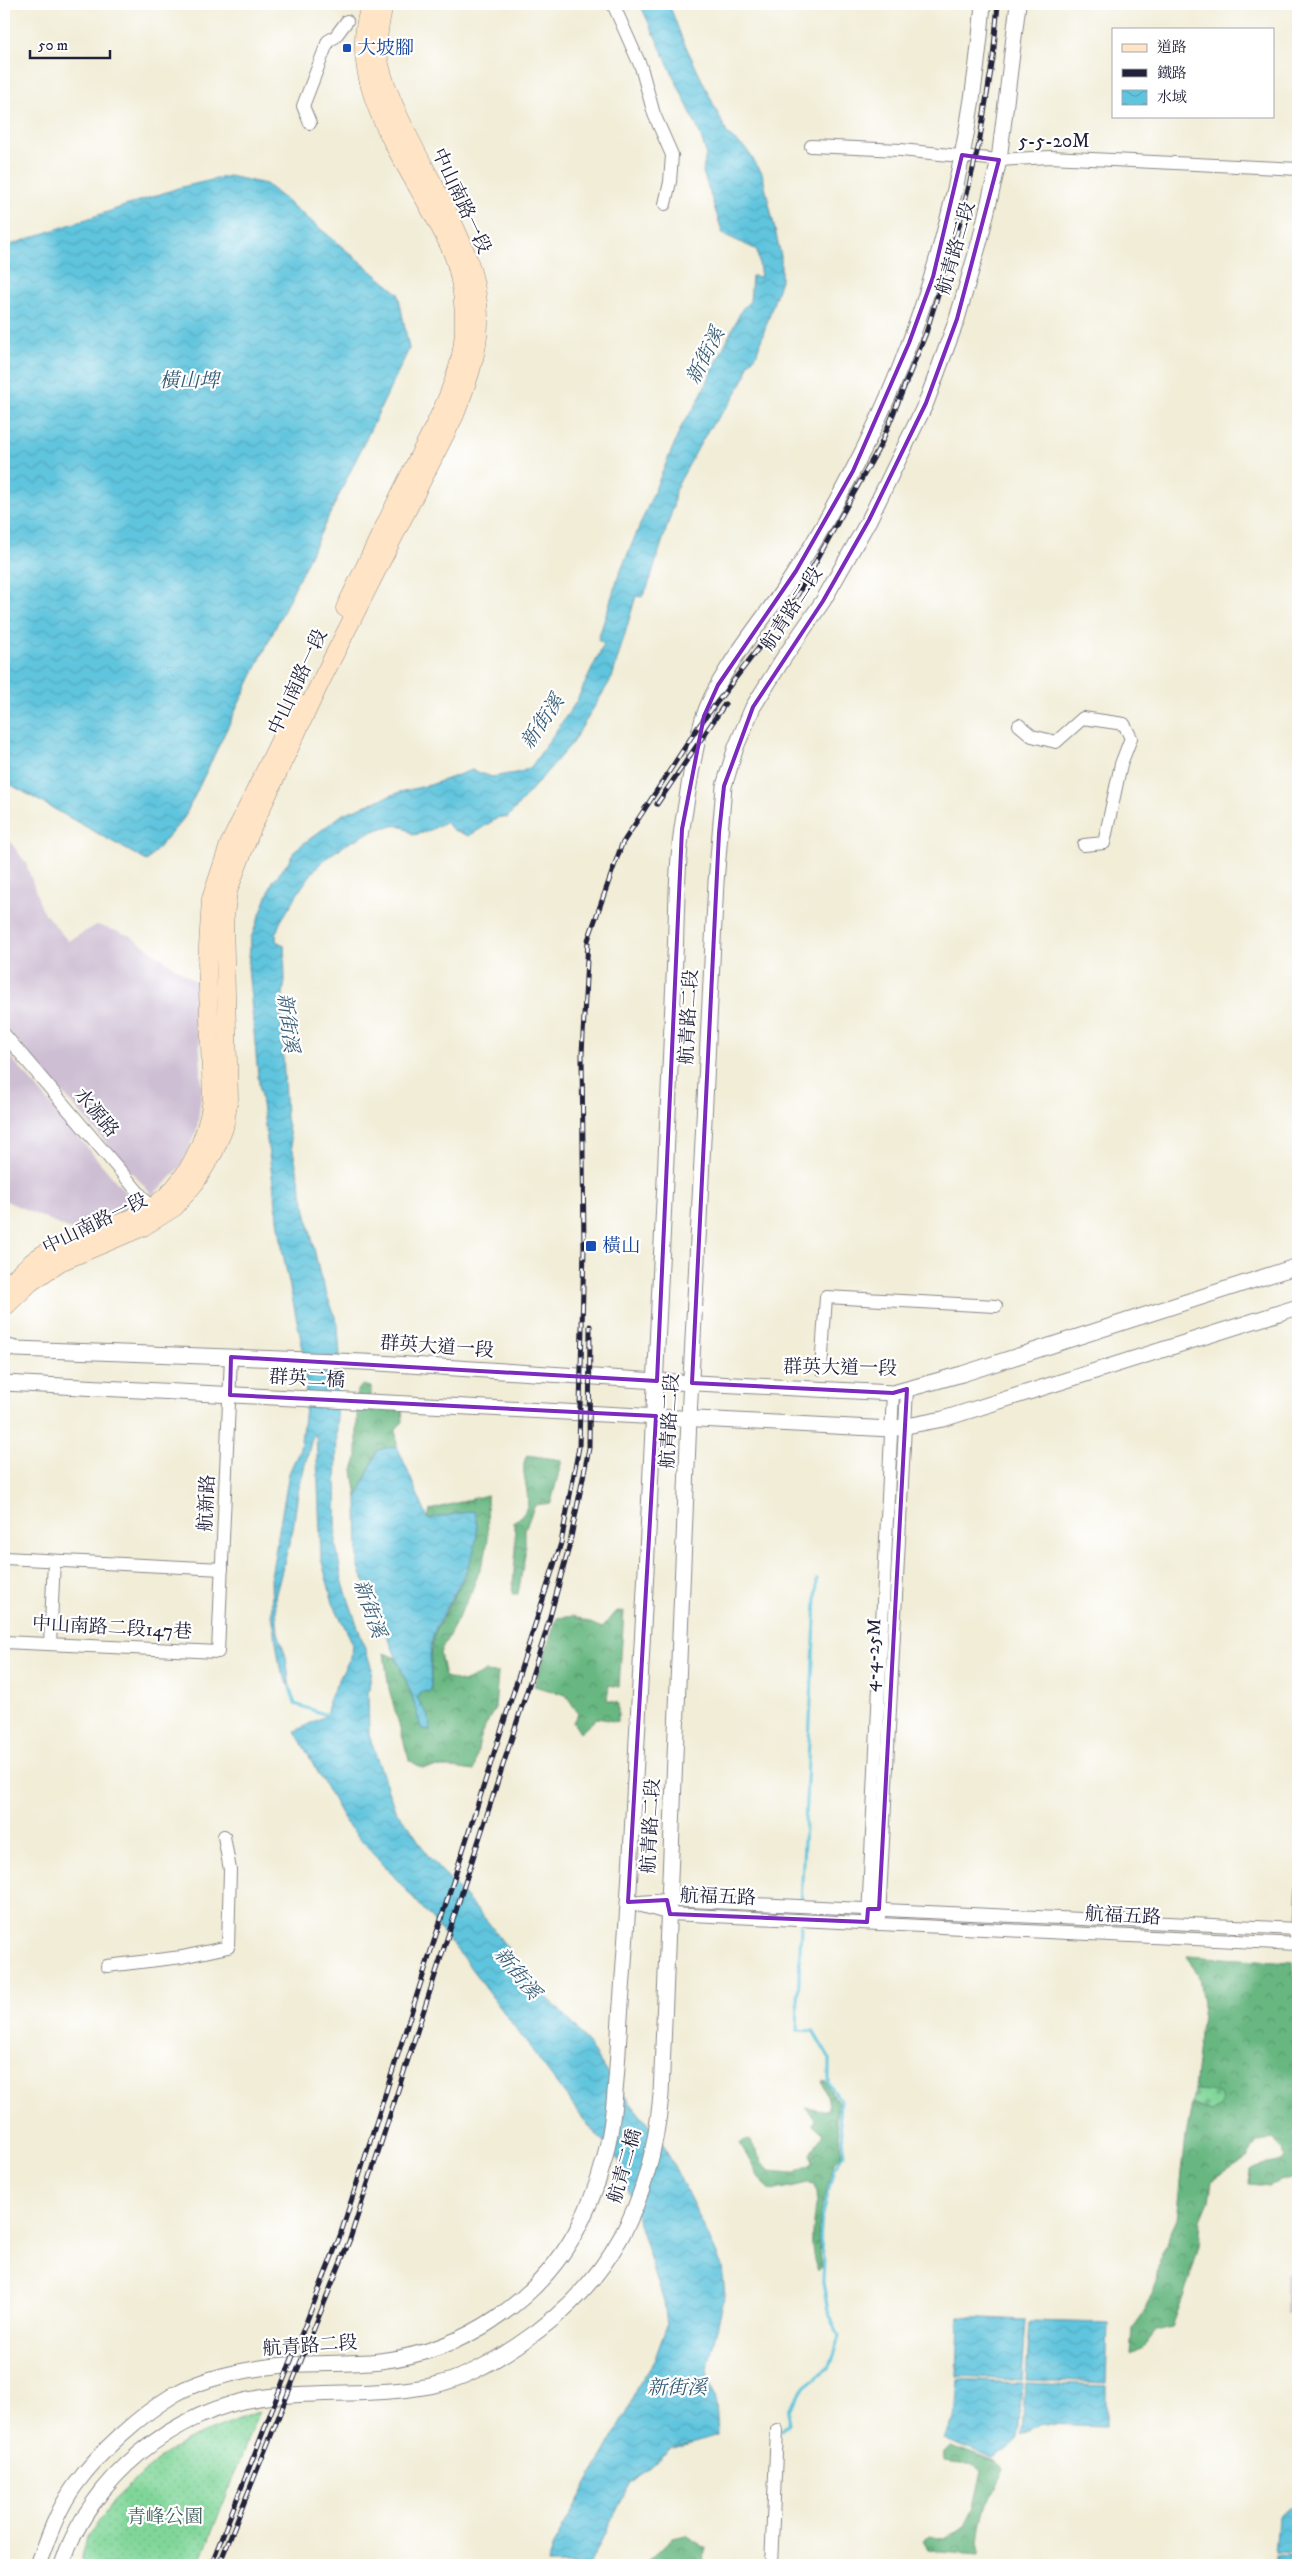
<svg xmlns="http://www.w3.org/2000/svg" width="1302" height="2569" viewBox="0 0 1302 2569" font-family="'IM FELL DW Pica','Noto Serif TC',serif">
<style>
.industrial{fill:#cdbed3}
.grass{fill:url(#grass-dots);stroke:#517c6a}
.forest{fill:url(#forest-crowns);stroke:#456c5e}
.cemetery{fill:url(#cemetery-stones);stroke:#517c6a}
.water{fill:url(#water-waves);stroke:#40738c}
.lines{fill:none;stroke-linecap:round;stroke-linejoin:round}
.stream{stroke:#5fc4dd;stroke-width:3}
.minor-casing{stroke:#8a8889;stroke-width:14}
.tertiary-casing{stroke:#8a8889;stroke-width:17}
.secondary-casing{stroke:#8a8889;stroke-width:19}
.minor{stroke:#fff;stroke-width:12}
.tertiary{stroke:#fff;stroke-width:15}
.secondary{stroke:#ffe4c6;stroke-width:18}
.rail-casing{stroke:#22223b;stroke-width:5}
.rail{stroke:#fff;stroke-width:3;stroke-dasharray:9;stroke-linecap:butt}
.marked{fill:none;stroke:#7b2cbf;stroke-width:4;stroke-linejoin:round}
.transit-dot{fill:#1a4fb4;stroke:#fff;stroke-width:2}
.labels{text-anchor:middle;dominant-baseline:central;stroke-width:4.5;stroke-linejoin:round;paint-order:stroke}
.transit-label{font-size:19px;fill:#164399;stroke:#fff;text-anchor:start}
.street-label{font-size:19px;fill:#22223b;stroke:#fff}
.park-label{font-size:19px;fill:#43615c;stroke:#fff}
.water-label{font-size:20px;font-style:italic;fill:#375b74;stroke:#fff}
</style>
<defs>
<pattern id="grass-dots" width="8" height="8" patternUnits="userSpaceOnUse" patternTransform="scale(1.25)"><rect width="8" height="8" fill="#80d699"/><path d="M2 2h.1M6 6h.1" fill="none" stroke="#6eb785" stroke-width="1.8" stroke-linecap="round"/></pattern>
<pattern id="forest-crowns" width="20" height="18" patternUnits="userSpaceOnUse" patternTransform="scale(1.25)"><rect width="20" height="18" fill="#68b781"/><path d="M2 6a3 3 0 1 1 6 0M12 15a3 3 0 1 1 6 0" fill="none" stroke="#55946b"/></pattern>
<pattern id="cemetery-stones" width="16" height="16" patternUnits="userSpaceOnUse" patternTransform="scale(1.25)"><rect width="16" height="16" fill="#80d699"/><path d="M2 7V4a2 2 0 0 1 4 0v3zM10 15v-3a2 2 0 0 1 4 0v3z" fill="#6eb785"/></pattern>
<pattern id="water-waves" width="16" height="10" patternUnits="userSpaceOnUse" patternTransform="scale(1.25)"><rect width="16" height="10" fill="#5fc4dd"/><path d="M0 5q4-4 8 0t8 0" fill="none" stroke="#52a8bf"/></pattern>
</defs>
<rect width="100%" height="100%" fill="#fff"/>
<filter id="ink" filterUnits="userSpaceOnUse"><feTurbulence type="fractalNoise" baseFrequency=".02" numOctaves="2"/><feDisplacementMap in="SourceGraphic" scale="10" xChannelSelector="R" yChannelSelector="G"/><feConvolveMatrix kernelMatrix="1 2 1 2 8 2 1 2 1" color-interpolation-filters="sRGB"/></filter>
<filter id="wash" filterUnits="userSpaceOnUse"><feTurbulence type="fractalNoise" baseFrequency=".0096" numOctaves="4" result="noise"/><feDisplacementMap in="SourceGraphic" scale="20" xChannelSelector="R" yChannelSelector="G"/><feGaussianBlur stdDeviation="1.12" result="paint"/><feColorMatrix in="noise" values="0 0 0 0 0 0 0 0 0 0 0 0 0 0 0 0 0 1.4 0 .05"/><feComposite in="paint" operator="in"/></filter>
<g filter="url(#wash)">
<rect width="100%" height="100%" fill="#f1edd7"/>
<!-- industrial -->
<g class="industrial">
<path d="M4 833 26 863 42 910 68 941 97 925 129 935 196 982 202 1087 197 1129 182 1165 168 1181 152 1195 4 1026Z"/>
<path d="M4 1049 130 1198 129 1206 121 1215 75 1232 4 1200Z"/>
<path d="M1298 2272V2314H1286V2274Z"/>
</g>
<!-- grass -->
<path class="grass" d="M259 2411 199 2565H80L87 2537 114 2500 152 2465 184 2441Z"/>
<!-- forest -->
<g class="forest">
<path d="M363 1385 371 1387V1401L402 1408 403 1422 396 1429 397 1446 378 1450 357 1498 353 1470 357 1458V1390Z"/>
<path d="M527 1455 562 1460 551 1503 535 1505 525 1529V1555L518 1594H512L516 1549 514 1521C543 1507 515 1476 527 1455Z"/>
<path d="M487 1495 488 1539 485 1556 471 1593 440 1653 445 1677 463 1682 485 1672 498 1673 495 1708 481 1734 474 1771 445 1767 422 1768 409 1760 389 1689 384 1653 396 1658 412 1695 421 1728 429 1717 417 1698 421 1692 431 1691V1655L434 1634 466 1574 474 1511 428 1519 430 1510Z"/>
<path d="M624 1611 619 1687 609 1685 607 1700 618 1703V1722L597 1718 580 1733 573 1722 578 1713 566 1695 534 1686 557 1618 574 1616 602 1628 614 1613Z"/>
<path d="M1187 1956 1293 1962 1298 2018V2175L1268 2186 1249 2184 1250 2170C1261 2162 1272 2166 1284 2159L1282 2148 1273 2138 1257 2143 1247 2158 1212 2180 1209 2201 1201 2220 1199 2245 1190 2278 1172 2327 1156 2331 1143 2348 1130 2354 1132 2329 1142 2315 1157 2282 1161 2253 1177 2219 1186 2136 1192 2104 1211 2112 1210 2091 1194 2090 1203 2004 1199 1977Z"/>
<path d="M822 2081 827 2082 830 2090 838 2102 836 2121 842 2155 834 2162 821 2213 818 2236 822 2267 818 2271C811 2257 811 2238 813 2223 814 2207 821 2201 815 2184L808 2183 772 2191 760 2180 740 2143 749 2140 769 2171 793 2173 812 2163 811 2153 823 2133 813 2124 815 2118 805 2107 829 2111 828 2099Z"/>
<path d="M951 2446 995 2462 1004 2470C987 2501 979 2519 979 2555L928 2551 922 2541 929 2535 944 2538 965 2526 974 2508 982 2470 976 2465 944 2461 945 2452Z"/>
<path d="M685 2535 706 2548 701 2565H643L672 2538Z"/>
</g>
<!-- cemetery -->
<path class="cemetery" d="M1194 2090 1210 2091 1220 2095 1222 2102 1219 2108 1211 2112 1192 2104Z"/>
<!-- water -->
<g class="water">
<path d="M640 4H669L681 36 728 135 747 150 762 173 781 256V280L756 356 748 364 746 375 731 402 708 430 675 490 673 508 648 586 642 597 636 596 612 678 572 743 507 818 499 817 469 836 453 830 445 822 427 832 413 835 403 826C381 822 341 846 324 860 311 872 301 888 292 903 284 917 276 924 276 941L284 945 285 980 281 1010 286 1118 320 1276 338 1325 340 1357 337 1404 336 1545 342 1580 372 1669 368 1694 369 1735 395 1810 409 1826 428 1856 488 1922 531 1980 579 2031 616 2085 662 2142 694 2206 722 2266 725 2295 707 2371 716 2404 718 2435 670 2449 630 2484 589 2565H547L553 2545 628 2410 636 2389 654 2361 667 2325 664 2302 619 2161 584 2120 464 1959 426 1912 346 1823 295 1731 327 1715 328 1701 351 1656 352 1642 333 1603 321 1558 316 1434 312 1438 298 1492 293 1529 275 1597 278 1632 286 1657 290 1688 280 1668 272 1614 271 1576 289 1473 300 1449 306 1400 304 1354 283 1254 258 1076 248 967 251 938 273 881 288 863 295 850 343 814 400 792 430 785 472 770 492 777 521 772 531 767 576 702 604 644 598 640 618 577 683 423 695 407 742 309 750 301 752 276 761 277 757 250 723 234 703 172 706 153 699 131Z"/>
<path d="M229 176 266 184 398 293 409 349 184 818 147 861 4 781V247L178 188Z"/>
<path d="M397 1446 428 1519 474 1511C489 1548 448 1599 434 1633 428 1650 431 1673 431 1691L421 1692 417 1698 429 1717 430 1732 421 1728 412 1695 358 1566 357 1498 378 1450Z"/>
<path d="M959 2317 1026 2320 1022 2380 957 2377Z"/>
<path d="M1030 2321 1108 2323 1106 2383 1026 2380Z"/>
<path d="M958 2380 1022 2383 1018 2440 993 2459 944 2439 955 2417Z"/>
<path d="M1025 2383 1106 2386V2426L1043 2424 1022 2435Z"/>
<path d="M1292 2505 1298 2506V2554L1275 2553 1278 2518Z"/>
<path d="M1275 2556 1298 2557V2565H1275Z"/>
</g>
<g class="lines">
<!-- stream -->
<g class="stream">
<path d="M290 1688 295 1704 327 1715"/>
<path d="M801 1903 817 1579"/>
<path d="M781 2430 788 2423 789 2409 806 2386 828 2369 839 2337 828 2310 823 2282 824 2257 820 2239 822 2219 834 2168 844 2154 839 2117 840 2100 829 2084V2058L813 2031 797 2030 801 1925"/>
</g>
</g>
</g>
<g filter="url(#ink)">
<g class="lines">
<defs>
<g id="minor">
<path d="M613 4 641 67 654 114 672 155 670 182 665 204"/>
<path d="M310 123 303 106 328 41 335 37 347 21"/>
<path d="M811 146 901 150 999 160 1050 157 1298 169"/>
<path d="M1019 725 1032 736 1056 742 1083 718 1124 724 1131 738 1121 764 1104 843 1084 845"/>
<path d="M4 1034 156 1213"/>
<path d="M821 1369 826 1297 996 1306"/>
<path d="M4 1558 222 1569"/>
<path d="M4 1642 218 1652 231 1357"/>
<path d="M50 1644 54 1561"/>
<path d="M628 1902 670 1914 1298 1944"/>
<path d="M639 1902 667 1900 1298 1929"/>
<path d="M868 1917 893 1393"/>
<path d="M879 1917 907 1389"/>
<path d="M1296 1936 1298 1891"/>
<path d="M107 1966 182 1957 228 1947 230 1870 224 1836"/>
<path d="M771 2565 777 2430"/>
</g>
<g id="tertiary">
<path d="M4 1346 16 1349 363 1362 657 1381 893 1393 962 1374 1298 1266"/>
<path d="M4 1383 891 1429 943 1419 1298 1307"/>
<path d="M38 2565C48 2538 58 2508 76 2484 100 2451 140 2415 175 2394 201 2379 246 2369 276 2366 310 2362 346 2365 380 2361 465 2351 543 2299 581 2222 616 2151 615 2095 620 2018 624 1964 628 1909 631 1854 643 1630 655 1405 665 1181 669 1106 672 1031 675 956 677 912 676 866 683 822 689 788 693 752 703 719 717 673 763 621 790 580 812 547 832 511 850 476 927 331 970 167 983 4"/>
<path d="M62 2565C89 2479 175 2408 266 2397 321 2391 376 2396 430 2386 462 2380 491 2363 518 2345 610 2284 651 2205 661 2095L689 1418 716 882 724 786 736 747 753 707 783 659 823 601 869 520 926 403 957 319 980 240 999 160 1018 4"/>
</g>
<g id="secondary">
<path d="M345 608C368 560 391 512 415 464 433 428 459 382 463 342 466 316 462 276 452 252 420 178 339 88 371 4"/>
<path d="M4 1289C17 1276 30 1261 47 1252 80 1233 120 1228 152 1207 187 1184 207 1139 212 1099L207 962 211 899 229 845 298 703"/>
<path d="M4 1308 30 1283 60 1262 143 1227 175 1207 195 1183 214 1152 224 1128 229 1099 224 923 228 891 252 828 318 687 455 415C466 386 478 356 479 324 481 247 423 176 395 107 388 91 382 76 379 60 376 41 380 22 384 4"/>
</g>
</defs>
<!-- minor casing -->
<use href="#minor" class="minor-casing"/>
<!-- tertiary casing -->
<use href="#tertiary" class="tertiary-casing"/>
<!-- secondary casing -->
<use href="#secondary" class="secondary-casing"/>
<!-- minor -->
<use href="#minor" class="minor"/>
<!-- tertiary -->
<use href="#tertiary" class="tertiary"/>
<!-- secondary -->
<use href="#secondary" class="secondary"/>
<defs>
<g id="rail">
<path d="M657 804 725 704"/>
<path d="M211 2565 340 2236 561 1543 579 1447 584 1248 582 1054 588 940 622 844 698 727 793 603 881 444 926 333 959 226 979 144 993 58 998 4"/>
<path d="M219 2565 350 2239 545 1635 569 1547 589 1448 590 1326"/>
</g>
</defs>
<!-- rail casing -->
<use href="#rail" class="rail-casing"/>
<!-- rail -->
<use href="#rail" class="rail"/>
</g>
</g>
<!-- marked area -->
<path class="marked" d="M962 155 999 160 957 319 926 403 869 520 823 601 753 707 724 786 719 833 692 1383 893 1393 907 1389 879 1909H868L867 1922 670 1914 667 1900 628 1902 656 1416 230 1395 231 1357 657 1381 682 829 704 716 718 685 796 571 853 471 909 343 933 277Z"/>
<!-- markers -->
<g class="transit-dot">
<rect x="342" y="43" width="10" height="10" rx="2.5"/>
<rect x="585" y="1240" width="12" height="12" rx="2.5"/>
</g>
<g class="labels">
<!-- transit labels -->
<g class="transit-label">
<text x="357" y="48">大坡腳</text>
<text x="602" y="1246">橫山</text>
</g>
<!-- street labels -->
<g class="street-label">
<text x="1054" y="141">5-5-20M</text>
<text transform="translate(461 201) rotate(65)">中山南路一段</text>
<text transform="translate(956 248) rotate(-74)">航青路二段</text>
<text transform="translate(792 609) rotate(-57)">航青路二段</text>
<text transform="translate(298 682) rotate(-65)">中山南路一段</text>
<text transform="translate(689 1017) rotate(-87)">航青路二段</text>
<text transform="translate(96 1113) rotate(50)">水源路</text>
<text transform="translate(95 1224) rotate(-26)">中山南路一段</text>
<text transform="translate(437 1347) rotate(4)">群英大道一段</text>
<text transform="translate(840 1368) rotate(1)">群英大道一段</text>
<text transform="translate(307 1379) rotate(3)">群英二橋</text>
<text transform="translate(670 1421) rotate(-87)">航青路二段</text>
<text transform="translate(207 1503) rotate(-87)">航新路</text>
<text transform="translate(112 1628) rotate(3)">中山南路二段147巷</text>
<text transform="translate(873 1655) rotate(-87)">4-4-25M</text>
<text transform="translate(651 1826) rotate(-87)">航青路二段</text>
<text transform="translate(718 1897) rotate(2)">航福五路</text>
<text transform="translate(1123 1916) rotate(3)">航福五路</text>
<text transform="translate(625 2166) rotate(-74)">航青二橋</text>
<text transform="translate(310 2346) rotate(-4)">航青路二段</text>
</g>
<!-- park labels -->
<g class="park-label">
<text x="165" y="2517">青峰公園</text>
</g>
<!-- water labels -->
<g class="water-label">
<text transform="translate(706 356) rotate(-63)">新街溪</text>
<text x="189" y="381">橫山埤</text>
<text transform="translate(543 722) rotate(-56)">新街溪</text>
<text transform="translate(287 1023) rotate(83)">新街溪</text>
<text transform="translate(369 1609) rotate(71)">新街溪</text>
<text transform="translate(517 1974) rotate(51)">新街溪</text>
<text x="677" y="2388">新街溪</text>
</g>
</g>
<!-- margin -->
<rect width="1302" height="2569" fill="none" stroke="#fff" stroke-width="20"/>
<!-- legend -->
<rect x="1112" y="28" width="162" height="90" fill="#ffffff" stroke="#a7a7b1"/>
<rect x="1122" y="44" width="25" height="8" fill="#ffe4c6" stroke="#a7a7b1"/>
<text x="1157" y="52" font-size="15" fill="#22223b">道路</text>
<rect x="1122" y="69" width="25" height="8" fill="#22223b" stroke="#a7a7b1"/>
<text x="1157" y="78" font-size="15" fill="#22223b">鐵路</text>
<rect x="1122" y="90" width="25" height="15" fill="url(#water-waves)" stroke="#a7a7b1"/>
<text x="1157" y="102" font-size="15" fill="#22223b">水域</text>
<!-- scale -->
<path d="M30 50v8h80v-8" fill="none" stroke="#22223b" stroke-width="2.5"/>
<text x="38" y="50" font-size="15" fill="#22223b" stroke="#ffffff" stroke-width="4" paint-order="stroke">50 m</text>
</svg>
